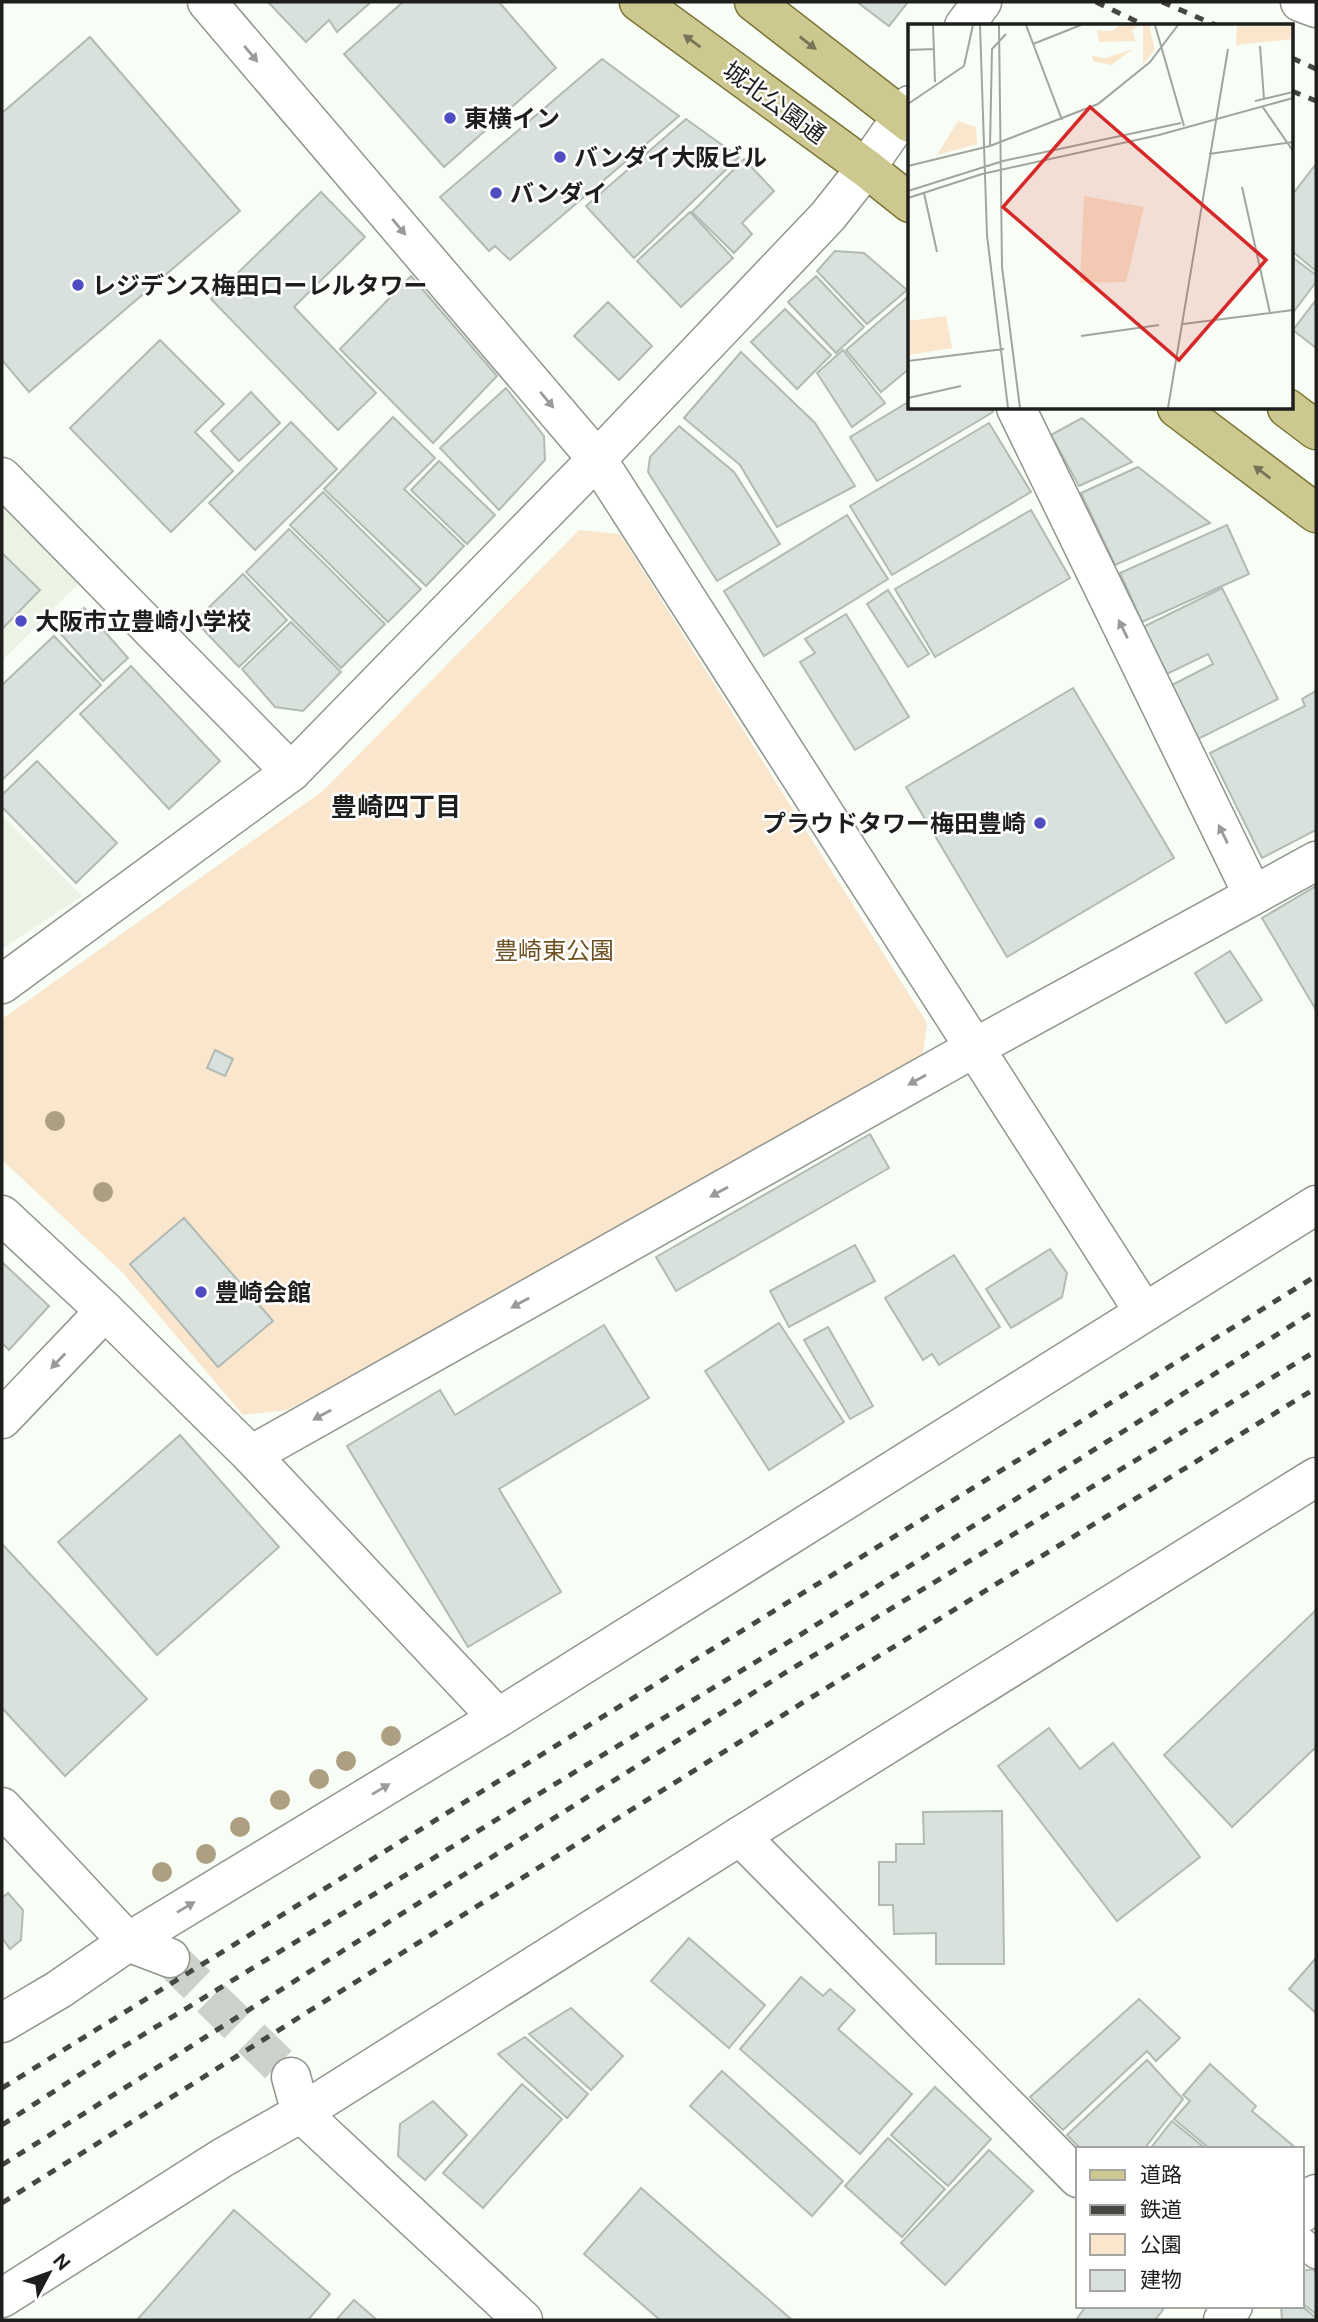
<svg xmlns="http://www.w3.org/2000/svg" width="1318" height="2322" viewBox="0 0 1318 2322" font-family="'Public Sans','Noto Sans JP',sans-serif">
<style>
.built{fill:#eaf3e4}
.green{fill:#f9e6cc}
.building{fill:#d8e1dc;stroke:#b1bab5;stroke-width:2}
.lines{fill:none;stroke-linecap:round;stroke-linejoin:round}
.street-tunnel{stroke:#ccd1ca;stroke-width:38;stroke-dasharray:38 19;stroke-linecap:butt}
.lane-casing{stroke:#90958d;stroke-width:31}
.street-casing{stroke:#90958d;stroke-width:41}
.secondary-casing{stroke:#90958d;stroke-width:41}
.primary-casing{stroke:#7a7537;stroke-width:41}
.lane{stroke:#fff;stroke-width:28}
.street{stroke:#fff;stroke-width:38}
.secondary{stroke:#fff;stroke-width:38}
.primary{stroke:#cdc88f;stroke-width:38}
.rail{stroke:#464844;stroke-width:5;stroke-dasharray:9 9;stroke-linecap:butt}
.tree{fill:#ad9f81}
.oneway{fill:#767456}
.oneway2{fill:#9a9a99}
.poi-dot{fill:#504cc3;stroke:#fff;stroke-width:2.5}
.labels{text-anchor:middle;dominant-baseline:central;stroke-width:5;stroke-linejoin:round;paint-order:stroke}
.street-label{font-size:24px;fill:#1e1f1c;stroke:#fff}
.poi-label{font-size:24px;font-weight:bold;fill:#1e1f1c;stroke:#fff;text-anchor:start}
.park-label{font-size:24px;fill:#6f5122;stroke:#fff}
.neighbourhood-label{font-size:26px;font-weight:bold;fill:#1e1f1c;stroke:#fff}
.inset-road{fill:none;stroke:#a1a59e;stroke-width:2}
.view{fill:#d62828;fill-opacity:0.15;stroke:#d62828;stroke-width:3.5}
.inset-edge{fill:none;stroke:#1e1f1c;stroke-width:3.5}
</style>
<rect width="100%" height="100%" fill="#f8fef5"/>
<!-- built -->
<g class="built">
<path d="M2 506 80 582 2 661Z"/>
<path d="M2 815 82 896 2 949Z"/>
</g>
<!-- green -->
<path class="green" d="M579 530 620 534 927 1023 922 1062 288 1410 243 1415 122 1272 2 1160V1019L324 790Z"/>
<!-- building -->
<g class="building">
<path d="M268 2H371L337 32 329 20 306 42Z"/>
<path d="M403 2H499L556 68 444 167 344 54Z"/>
<path d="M857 2H908L889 26Z"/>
<path d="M90 37 240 211 29 392 2 360V113Z"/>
<path d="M602 59 679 116 510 260 495 246 489 251 440 197Z"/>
<path d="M686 119 739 157 634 258 586 206Z"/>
<path d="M744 159 774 191 742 223 752 234 734 253 692 212Z"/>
<path d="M1316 164V271L1292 251V195Z"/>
<path d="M321 192 365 237 294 307 376 393 338 430 211 299Z"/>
<path d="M690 212 733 258 681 307 637 261Z"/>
<path d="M835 251 864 253 907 290 867 324 817 271Z"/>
<path d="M1292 257 1316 275V282L1292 314Z"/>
<path d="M411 276 497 376 433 443 340 349Z"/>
<path d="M816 276 864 327 836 353 788 302Z"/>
<path d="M910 295V368L881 392 846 350Z"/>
<path d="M1316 300V348L1293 330Z"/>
<path d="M608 302 652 346 619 380 574 336Z"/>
<path d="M785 309 831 355 797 389 751 342Z"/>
<path d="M160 340 224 404 195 432 233 471 171 532 70 428Z"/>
<path d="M843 350 885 403 852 427 817 373Z"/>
<path d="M741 352 815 423 855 486 777 527 740 465 684 418Z"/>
<path d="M506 388 544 436 545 460 499 510 440 448Z"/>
<path d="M251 392 280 423 239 461 211 431Z"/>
<path d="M910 401V408H990L993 412 877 481 850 437Z"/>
<path d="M393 417 435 458 404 489 464 546 426 586 324 489Z"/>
<path d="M1082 418 1132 462 1079 486 1051 435Z"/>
<path d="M291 422 337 469 255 550 209 503Z"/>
<path d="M989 423 1031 492 892 575 850 506Z"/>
<path d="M679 426 734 472 780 544 717 581 648 472 650 457Z"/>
<path d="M439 461 495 515 467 544 411 490Z"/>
<path d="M1138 467 1210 523 1115 565 1081 493Z"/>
<path d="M323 492 421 589 388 622 290 525Z"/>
<path d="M1031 510 1070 578 935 657 895 589Z"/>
<path d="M847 515 888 579 764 656 724 591Z"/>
<path d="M1227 525 1249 574 1142 622 1120 573Z"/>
<path d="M289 529 385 624 341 668 246 572Z"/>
<path d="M2 553 40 590 2 629Z"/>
<path d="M243 574 287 620 239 667 195 621Z"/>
<path d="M1222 588 1278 699 1194 741 1168 687 1213 664 1208 654 1167 674 1143 627Z"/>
<path d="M888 590 929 654 908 667 867 604Z"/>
<path d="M84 608 128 658 103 681 58 631Z"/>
<path d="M846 614 909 717 855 750 800 662 815 653 805 639Z"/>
<path d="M291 622 341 672 303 711 275 707 242 669Z"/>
<path d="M54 636 101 685 2 780V685Z"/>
<path d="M131 666 220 761 169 809 80 714Z"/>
<path d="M1073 688 1174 858 1007 957 906 787Z"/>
<path d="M1316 691V830L1262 858 1210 753 1305 706 1302 699Z"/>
<path d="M37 761 117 843 76 883 2 807V795Z"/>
<path d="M1316 886V1010L1262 918Z"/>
<path d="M1230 951 1262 1000 1226 1023 1195 973Z"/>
<path d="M215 1050 233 1059 225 1076 207 1068Z"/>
<path d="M870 1134 889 1168 676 1291 656 1257Z"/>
<path d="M184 1218 273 1321 218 1367 130 1264Z"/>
<path d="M855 1245 875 1281 789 1327 770 1291Z"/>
<path d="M1050 1249 1067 1273 1062 1297 1011 1328 986 1289Z"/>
<path d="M954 1255 1000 1327 939 1365 932 1354 923 1360 885 1298Z"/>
<path d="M2 1262 49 1306 9 1350 2 1343Z"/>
<path d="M779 1323 844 1422 769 1470 705 1371Z"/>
<path d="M604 1325 649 1398 499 1489 561 1592 468 1647 347 1446 440 1390 455 1415Z"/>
<path d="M828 1327 873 1406 850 1419 804 1340Z"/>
<path d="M180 1435 279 1547 157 1655 58 1542Z"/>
<path d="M2 1544 147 1699 65 1776 2 1708Z"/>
<path d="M1316 1610V1747L1232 1827 1164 1755Z"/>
<path d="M1049 1728 1080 1769 1113 1743 1200 1857 1117 1921 998 1766Z"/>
<path d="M1002 1811 1004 1964H936V1933L894 1934 893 1905H879V1862H896V1844H924L923 1812Z"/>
<path d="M8 1893 23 1910 21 1940 10 1949 2 1938V1898Z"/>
<path d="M689 1938 765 2005 729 2048 651 1981Z"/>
<path d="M1316 1958V2013L1289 1989Z"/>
<path d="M801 1977 823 1996 830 1989 855 2010 838 2029 912 2094 860 2154 740 2049Z"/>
<path d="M1139 1999 1180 2038 1156 2061 1147 2051 1063 2130 1030 2097Z"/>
<path d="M571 2008 623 2056 591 2090 529 2034Z"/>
<path d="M525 2037 588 2094 567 2118 498 2054Z"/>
<path d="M1147 2060 1183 2099 1144 2149H1081L1067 2135Z"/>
<path d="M1210 2064 1256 2106 1252 2111 1297 2149H1210L1174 2119 1190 2101 1183 2095Z"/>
<path d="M722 2071 843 2181 812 2216 690 2106Z"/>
<path d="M522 2084 562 2119 483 2208 443 2173Z"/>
<path d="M935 2087 991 2139 948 2186 891 2135Z"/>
<path d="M433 2101 467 2135 425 2180 398 2156 400 2124Z"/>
<path d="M1172 2121 1206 2149H1150Z"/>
<path d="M888 2138 945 2189 902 2237 845 2186Z"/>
<path d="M989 2150 1033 2191 945 2285 901 2243Z"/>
<path d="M641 2188 792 2320H660L584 2254Z"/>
<path d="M234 2210 330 2294 308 2320H137Z"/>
<path d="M1313 2269 1316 2272V2314L1302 2303V2271Z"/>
<path d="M354 2300 377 2320H336Z"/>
<path d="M1086 2306H1158L1163 2310 1155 2320H1076Z"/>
<path d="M1281 2306H1302L1316 2318V2320H1282Z"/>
</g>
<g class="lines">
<!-- street-tunnel -->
<path class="street-tunnel" d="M170 1958 291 2077"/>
<defs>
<path id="lane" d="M1302 2242 1316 2254"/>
<g id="street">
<path d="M207 2 597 459 1144 1312"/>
<path d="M964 26 982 2"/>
<path d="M1016 408 1253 895"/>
<path d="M2 477 291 772"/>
<path d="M2 984 291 772 597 459 828 216 866 168 910 105"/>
<path d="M2 1215 105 1311 251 1455 498 1718"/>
<path d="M2 1419 105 1311"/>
<path d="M251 1455 976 1047 1316 861"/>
<path d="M740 1836 1078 2178"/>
<path d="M128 1942 170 1958"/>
<path d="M2 2023 58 1990 128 1942 498 1718 1316 1205"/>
<path d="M291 2077 301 2113"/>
</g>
<g id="secondary">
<path d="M1300 2 1316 8"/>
<path d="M2 1807 128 1942"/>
<path d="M301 2113 523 2320"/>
<path d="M1302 2213 1316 2194"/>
<path d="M2 2298 222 2158 301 2113 740 1836 1316 1477"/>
<path d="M1223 2320 1233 2306"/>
</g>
<g id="primary">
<path d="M639 2 866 168 910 203"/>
<path d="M754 2 910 123"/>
<path d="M1177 408 1316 513"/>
<path d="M1287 408 1316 430"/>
</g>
</defs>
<!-- lane casing -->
<use href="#lane" class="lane-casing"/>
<!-- street casing -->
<use href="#street" class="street-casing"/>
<!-- secondary casing -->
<use href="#secondary" class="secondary-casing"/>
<!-- primary casing -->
<use href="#primary" class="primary-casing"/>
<!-- lane -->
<use href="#lane" class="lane"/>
<!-- street -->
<use href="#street" class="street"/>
<!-- secondary -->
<use href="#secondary" class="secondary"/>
<!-- primary -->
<use href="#primary" class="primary"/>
<!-- rail -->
<g class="rail">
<path d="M1096 2 1146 26"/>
<path d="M1162 2 1218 26"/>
<path d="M1292 58 1316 69"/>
<path d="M1292 91 1316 101"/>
<path d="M2 2088 1316 1276"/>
<path d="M2 2125 118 2050 800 1635 1316 1310"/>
<path d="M2 2165 788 1671 1316 1351"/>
<path d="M2 2203 807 1700 1316 1388"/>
</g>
</g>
<!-- trees -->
<g class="tree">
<circle cx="55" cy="1121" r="10"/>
<circle cx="103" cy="1192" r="10"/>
<circle cx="391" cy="1736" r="10"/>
<circle cx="346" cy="1761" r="10"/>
<circle cx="319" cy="1779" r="10"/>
<circle cx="280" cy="1800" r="10"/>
<circle cx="240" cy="1827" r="10"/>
<circle cx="206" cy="1854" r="10"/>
<circle cx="162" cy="1872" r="10"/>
</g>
<!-- one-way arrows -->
<defs><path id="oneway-solid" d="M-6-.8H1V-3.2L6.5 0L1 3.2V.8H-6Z" transform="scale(1.75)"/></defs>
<g class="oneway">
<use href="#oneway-solid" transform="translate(692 41) rotate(-144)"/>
<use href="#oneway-solid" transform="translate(808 43) rotate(38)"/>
<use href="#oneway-solid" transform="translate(1262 472) rotate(-143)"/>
</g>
<g class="oneway2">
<use href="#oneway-solid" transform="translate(251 54) rotate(50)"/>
<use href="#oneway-solid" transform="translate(399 227) rotate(50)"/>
<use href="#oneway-solid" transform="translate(547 400) rotate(50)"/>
<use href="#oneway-solid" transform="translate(1123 629) rotate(-116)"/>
<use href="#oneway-solid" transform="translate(1223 834) rotate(-116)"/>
<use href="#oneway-solid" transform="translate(917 1080) rotate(151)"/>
<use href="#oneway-solid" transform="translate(719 1192) rotate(151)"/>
<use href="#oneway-solid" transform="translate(520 1303) rotate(151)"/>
<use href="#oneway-solid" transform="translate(58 1361) rotate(134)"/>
<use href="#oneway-solid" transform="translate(322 1415) rotate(151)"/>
<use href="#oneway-solid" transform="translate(381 1789) rotate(-31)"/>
<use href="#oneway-solid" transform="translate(186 1907) rotate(-31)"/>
</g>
<!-- markers -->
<g class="poi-dot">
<circle cx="450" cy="118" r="7"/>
<circle cx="560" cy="157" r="7"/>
<circle cx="496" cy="193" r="7"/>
<circle cx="78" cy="285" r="7"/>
<circle cx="21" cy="621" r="7"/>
<circle cx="1040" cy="823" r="7"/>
<circle cx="201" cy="1292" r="7"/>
</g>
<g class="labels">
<!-- street labels -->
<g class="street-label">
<text transform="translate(775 102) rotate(36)">城北公園通</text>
</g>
<!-- poi labels -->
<g class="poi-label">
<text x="464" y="118">東横イン</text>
<text x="574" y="157">バンダイ大阪ビル</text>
<text x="510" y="193">バンダイ</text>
<text x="92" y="285">レジデンス梅田ローレルタワー</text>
<text x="35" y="621">大阪市立豊崎小学校</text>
<text x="1026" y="823" text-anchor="end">プラウドタワー梅田豊崎</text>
<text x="215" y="1292">豊崎会館</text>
</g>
<!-- park labels -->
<g class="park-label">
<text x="554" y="950">豊崎東公園</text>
</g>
<!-- neighbourhood labels -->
<g class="neighbourhood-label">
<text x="396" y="806">豊崎四丁目</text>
</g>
</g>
<!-- overview -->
<g transform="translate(908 24)">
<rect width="385" height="385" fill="#f8fef5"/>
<path d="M212 1H232L224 6 228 17 191 18 189 6 204 7ZM235 1H241L247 26 235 40ZM329 1H385V15L328 21ZM225 25 203 41 185 37 184 32 197 34ZM50 97 68 103 69 120 29 131ZM176 172 236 183 218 258 172 259ZM38 292 44 324 0 331V297Z" fill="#f9e6cc"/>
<path class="inset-road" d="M25 1 27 58M72 1 79 211 100 384M91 1 94 243 112 384M118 1 154 96M247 1 276 102M125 20 173 1M352 22 356 75M0 26 26 25M347 77 385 68M0 80 56 42 65 1M354 82 385 127M82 122 84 25 98 10M301 130 385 118M0 142 82 122 190 80 242 38 270 1M334 163 362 289M0 167 95 137 273 99M16 169 29 228M0 174 74 150 251 111 385 74M275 300 385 286M173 312 251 301M0 337 96 325M0 374 53 362M260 384 320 25"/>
<path class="view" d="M182 83 358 236 271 336 95 183Z"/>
<rect width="385" height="385" class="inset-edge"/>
</g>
<!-- border -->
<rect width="1318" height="2322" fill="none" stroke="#1e1f1c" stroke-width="7"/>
<!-- legend -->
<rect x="1076" y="2147" width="228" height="161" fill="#ffffff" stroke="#a5a5a4" stroke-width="2"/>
<rect x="1090" y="2170" width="35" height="10" fill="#cdc88f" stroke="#a5a5a4" stroke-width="2"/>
<text x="1140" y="2182" font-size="21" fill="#1e1f1c">道路</text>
<rect x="1090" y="2205" width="35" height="10" fill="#464844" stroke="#a5a5a4" stroke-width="2"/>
<text x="1140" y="2217" font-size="21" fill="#1e1f1c">鉄道</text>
<rect x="1090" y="2234" width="35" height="21" fill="#f9e6cc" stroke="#a5a5a4" stroke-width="2"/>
<text x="1140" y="2252" font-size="21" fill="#1e1f1c">公園</text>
<rect x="1090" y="2270" width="35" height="21" fill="#d8e1dc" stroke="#a5a5a4" stroke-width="2"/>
<text x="1140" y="2287" font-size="21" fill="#1e1f1c">建物</text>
<!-- north arrow -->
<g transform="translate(49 2273) rotate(49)" stroke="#ffffff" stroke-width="5" paint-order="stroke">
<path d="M0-5L12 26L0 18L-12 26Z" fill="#1e1f1c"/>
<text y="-10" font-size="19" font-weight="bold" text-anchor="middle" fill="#1e1f1c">N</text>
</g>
</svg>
